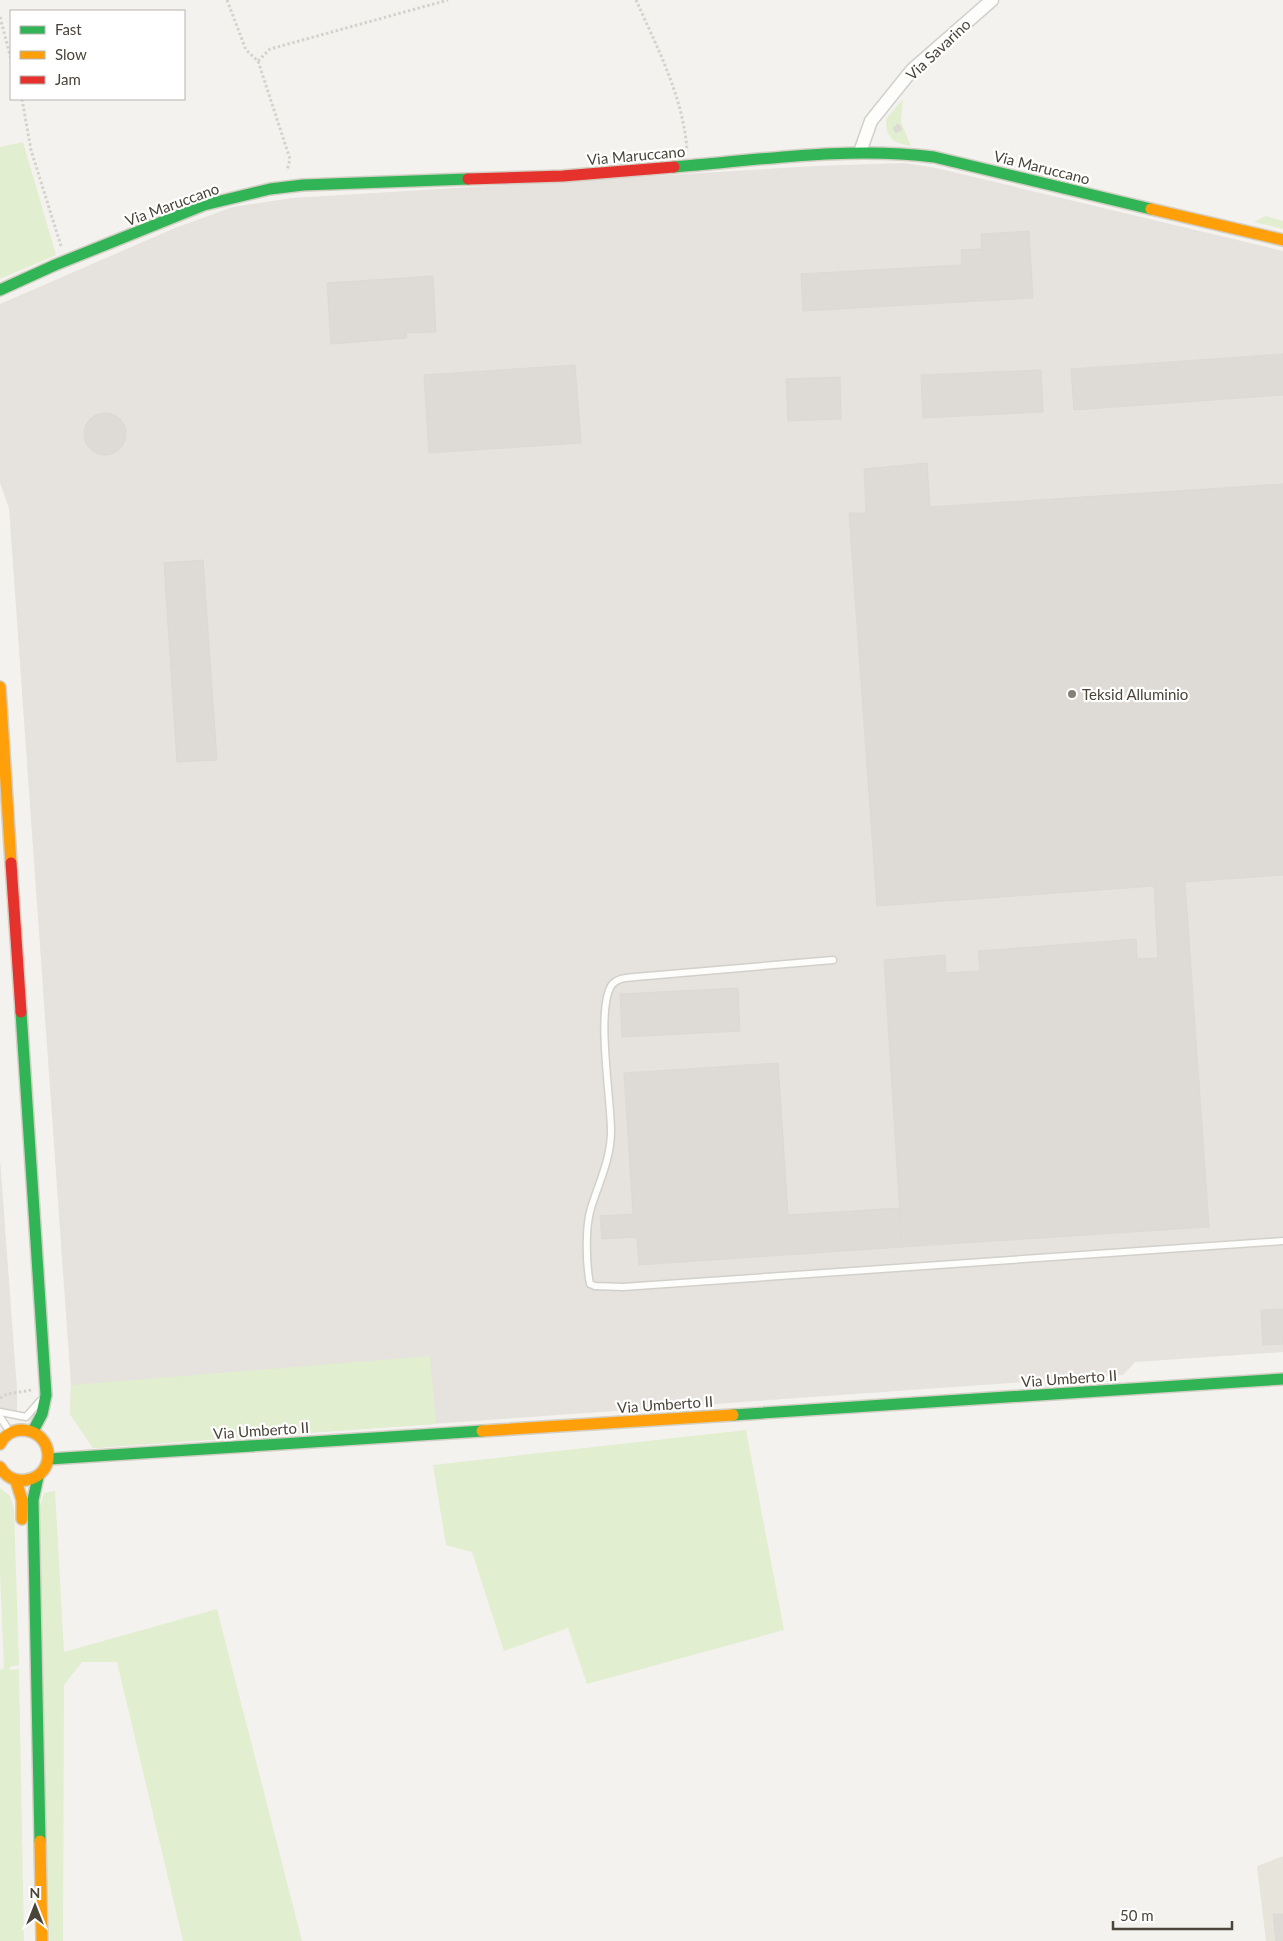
<svg xmlns="http://www.w3.org/2000/svg" width="1283" height="1941" viewBox="0 0 1283 1941" font-family="Lato,sans-serif">
<style>
.residential{fill:#e7e4dc}
.industrial{fill:#e6e2de}
.green{fill:#e1eecf}
.building{fill:#dedbd6;stroke:#dcd9d4}
.lines{fill:none;stroke-linecap:round;stroke-linejoin:round}
.lane-casing{stroke:#d2d0cb;stroke-width:9}
.street-casing{stroke:#d2d0cb;stroke-width:15}
.fast-casing{stroke:#d3cfc5;stroke-width:14}
.slow-casing{stroke:#d3cfc5;stroke-width:14}
.jam-casing{stroke:#d3cfc5;stroke-width:14}
.path{stroke:#d3d2cc;stroke-width:3;stroke-dasharray:2.5 2.5;stroke-linecap:butt}
.lane{stroke:#fdfdfc;stroke-width:6}
.street{stroke:#fdfdfc;stroke-width:12}
.fast{stroke:#30b455;stroke-width:11}
.slow{stroke:#ff9f0a;stroke-width:11}
.jam{stroke:#e5322d;stroke-width:11}
.poi-dot{fill:#868178;stroke:#fff;stroke-width:2}
.labels{text-anchor:middle;dominant-baseline:central;stroke-width:4.5;stroke-linejoin:round;paint-order:stroke}
.street-label{font-size:15px;fill:#4b4439;stroke:#fff}
.poi-label{font-size:15px;fill:#4b4439;stroke:#fff;text-anchor:start}
</style>
<rect width="100%" height="100%" fill="#f4f2ee"/>
<!-- residential -->
<path class="residential" d="M1283 1856V1941H1266L1257 1866Z"/>
<!-- industrial -->
<g class="industrial">
<path d="M905 163 936 168 1283 251V1352L1135 1362 1123 1375 93 1448 70 1414 71 1385 9 508 0 483V304L175 228 233 207 292 198 816 166Z"/>
<path d="M0 1159 17 1389V1411L0 1420Z"/>
</g>
<!-- green -->
<g class="green">
<path d="M903 99 901 122 911 146C893 143 886 139 886 119Z"/>
<path d="M23 142 56 255 0 279V147Z"/>
<path d="M1266 216 1283 221V229L1254 222Z"/>
<path d="M430 1356 436 1424 93 1448 70 1414 71 1385Z"/>
<path d="M746 1430 784 1630 587 1684 568 1628 504 1651 472 1552 446 1545 433 1465Z"/>
<path d="M0 1488 10 1496 14 1509 19 1665 10 1667V1670L19 1669 24 1941H0V1670L4 1668 0 1574Z"/>
<path d="M55 1491 64 1652 217 1609 302 1941H183L117 1662H82L64 1685 63 1941H49L39 1509 44 1493Z"/>
</g>
<!-- building -->
<g class="building">
<path d="M898 124 902 129 896 133 893 128Z"/>
<path d="M1029 231 1033 298 803 311 801 274 962 265 961 250 982 249 981 234Z"/>
<path d="M433 276 436 332 406 333 407 338 331 344 327 283Z"/>
<path d="M1283 354V395L1074 410 1071 369Z"/>
<path d="M575 365 581 443 429 453 424 375Z"/>
<path d="M1041 370 1043 412 923 418 921 375Z"/>
<path d="M840 377 841 419 788 421 786 379Z"/>
<circle cx="105" cy="434" r="21"/>
<path d="M927 463 930 507 1283 484V875L1185 882 1209 1227 902 1247 884 960 945 955 946 973 980 971 978 951 1136 939 1137 959 1158 958 1154 886 877 906 849 513H866L864 469Z"/>
<path d="M203 560 217 760 177 762 164 563Z"/>
<path d="M738 988 740 1031 622 1037 620 994Z"/>
<path d="M778 1063 788 1215 900 1208 902 1247 639 1265 637 1237 602 1239 600 1216 633 1214 624 1073Z"/>
<path d="M1283 1309V1344L1263 1345 1261 1310Z"/>
<path d="M1273 1914H1283V1941H1276Z"/>
</g>
<g class="lines">
<defs>
<g id="lane">
<path d="M833 960 635 977C626 978 616 978 611 986 596 1012 611 1098 611 1131 611 1159 599 1182 591 1208 585 1227 586 1264 590 1284L595 1286 623 1287 1283 1241"/>
<path d="M0 1412 26 1417 40 1401"/>
<path d="M0 1417 10 1432"/>
</g>
<path id="street" d="M860 152 871 121 912 70 992 0"/>
<g id="fast">
<path d="M674 167C760 160 848 146 934 157L1151 209"/>
<path d="M0 290 55 265 204 205 270 189 303 185 468 179"/>
<path d="M21 1012 46 1395 42 1414 33 1431"/>
<path d="M733 1415 1283 1379"/>
<path d="M49 1459 482 1431"/>
<path d="M38 1477 33 1500 40 1841"/>
</g>
<g id="slow">
<path d="M1151 209 1283 240"/>
<path d="M0 687 11 863"/>
<path d="M482 1431 733 1415"/>
<path d="M0 1444C4 1436 12 1430 22 1430 54 1431 58 1475 26 1480 14 1482 6 1477 0 1467"/>
<path d="M16 1481 22 1500V1519"/>
<path d="M40 1841 42 1941"/>
</g>
<g id="jam">
<path d="M468 179 563 176 674 167"/>
<path d="M11 863 21 1012"/>
</g>
</defs>
<!-- lane casing -->
<use href="#lane" class="lane-casing"/>
<!-- street casing -->
<use href="#street" class="street-casing"/>
<!-- fast casing -->
<use href="#fast" class="fast-casing"/>
<!-- slow casing -->
<use href="#slow" class="slow-casing"/>
<!-- jam casing -->
<use href="#jam" class="jam-casing"/>
<!-- path -->
<g class="path">
<path d="M227 0 246 50 258 61 290 159 287 171"/>
<path d="M636 0C657 47 684 99 687 151"/>
<path d="M0 17 11 59"/>
<path d="M258 61 270 49 448 0"/>
<path d="M22 99 31 150 61 246"/>
<path d="M0 1398 7 1394 32 1390"/>
</g>
<!-- lane -->
<use href="#lane" class="lane"/>
<!-- street -->
<use href="#street" class="street"/>
<!-- fast -->
<use href="#fast" class="fast"/>
<!-- slow -->
<use href="#slow" class="slow"/>
<!-- jam -->
<use href="#jam" class="jam"/>
</g>
<!-- markers -->
<circle class="poi-dot" cx="1072" cy="694" r="5"/>
<g class="labels">
<!-- street labels -->
<g class="street-label">
<text transform="translate(938 49) rotate(-43)">Via Savarino</text>
<text transform="translate(636 155) rotate(-5)">Via Maruccano</text>
<text transform="translate(1042 167) rotate(14)">Via Maruccano</text>
<text transform="translate(172 204) rotate(-20)">Via Maruccano</text>
<text transform="translate(1069 1378) rotate(-4)">Via Umberto II</text>
<text transform="translate(665 1404) rotate(-4)">Via Umberto II</text>
<text transform="translate(261 1430) rotate(-4)">Via Umberto II</text>
</g>
<!-- poi labels -->
<g class="poi-label">
<text x="1082" y="694">Teksid Alluminio</text>
</g>
</g>
<!-- legend -->
<rect x="10" y="10" width="175" height="90" fill="#ffffff" stroke="#b7b4b0"/>
<rect x="20" y="26" width="25" height="8" fill="#30b455" stroke="#b7b4b0"/>
<text x="55" y="35" font-size="15" fill="#4b4439">Fast</text>
<rect x="20" y="51" width="25" height="8" fill="#ff9f0a" stroke="#b7b4b0"/>
<text x="55" y="60" font-size="15" fill="#4b4439">Slow</text>
<rect x="20" y="76" width="25" height="8" fill="#e5322d" stroke="#b7b4b0"/>
<text x="55" y="85" font-size="15" fill="#4b4439">Jam</text>
<!-- north arrow -->
<g transform="translate(35 1906)" stroke="#ffffff" stroke-width="4" paint-order="stroke">
<path d="M0-4L9 19L0 12L-9 19Z" fill="#4b4439"/>
<text y="-8" font-size="14" font-weight="bold" text-anchor="middle" fill="#4b4439">N</text>
</g>
<!-- scale -->
<path d="M1113 1921v8h119v-8" fill="none" stroke="#4b4439" stroke-width="2.5"/>
<text x="1120" y="1921" font-size="15" fill="#4b4439" stroke="#ffffff" stroke-width="4" paint-order="stroke">50 m</text>
</svg>
